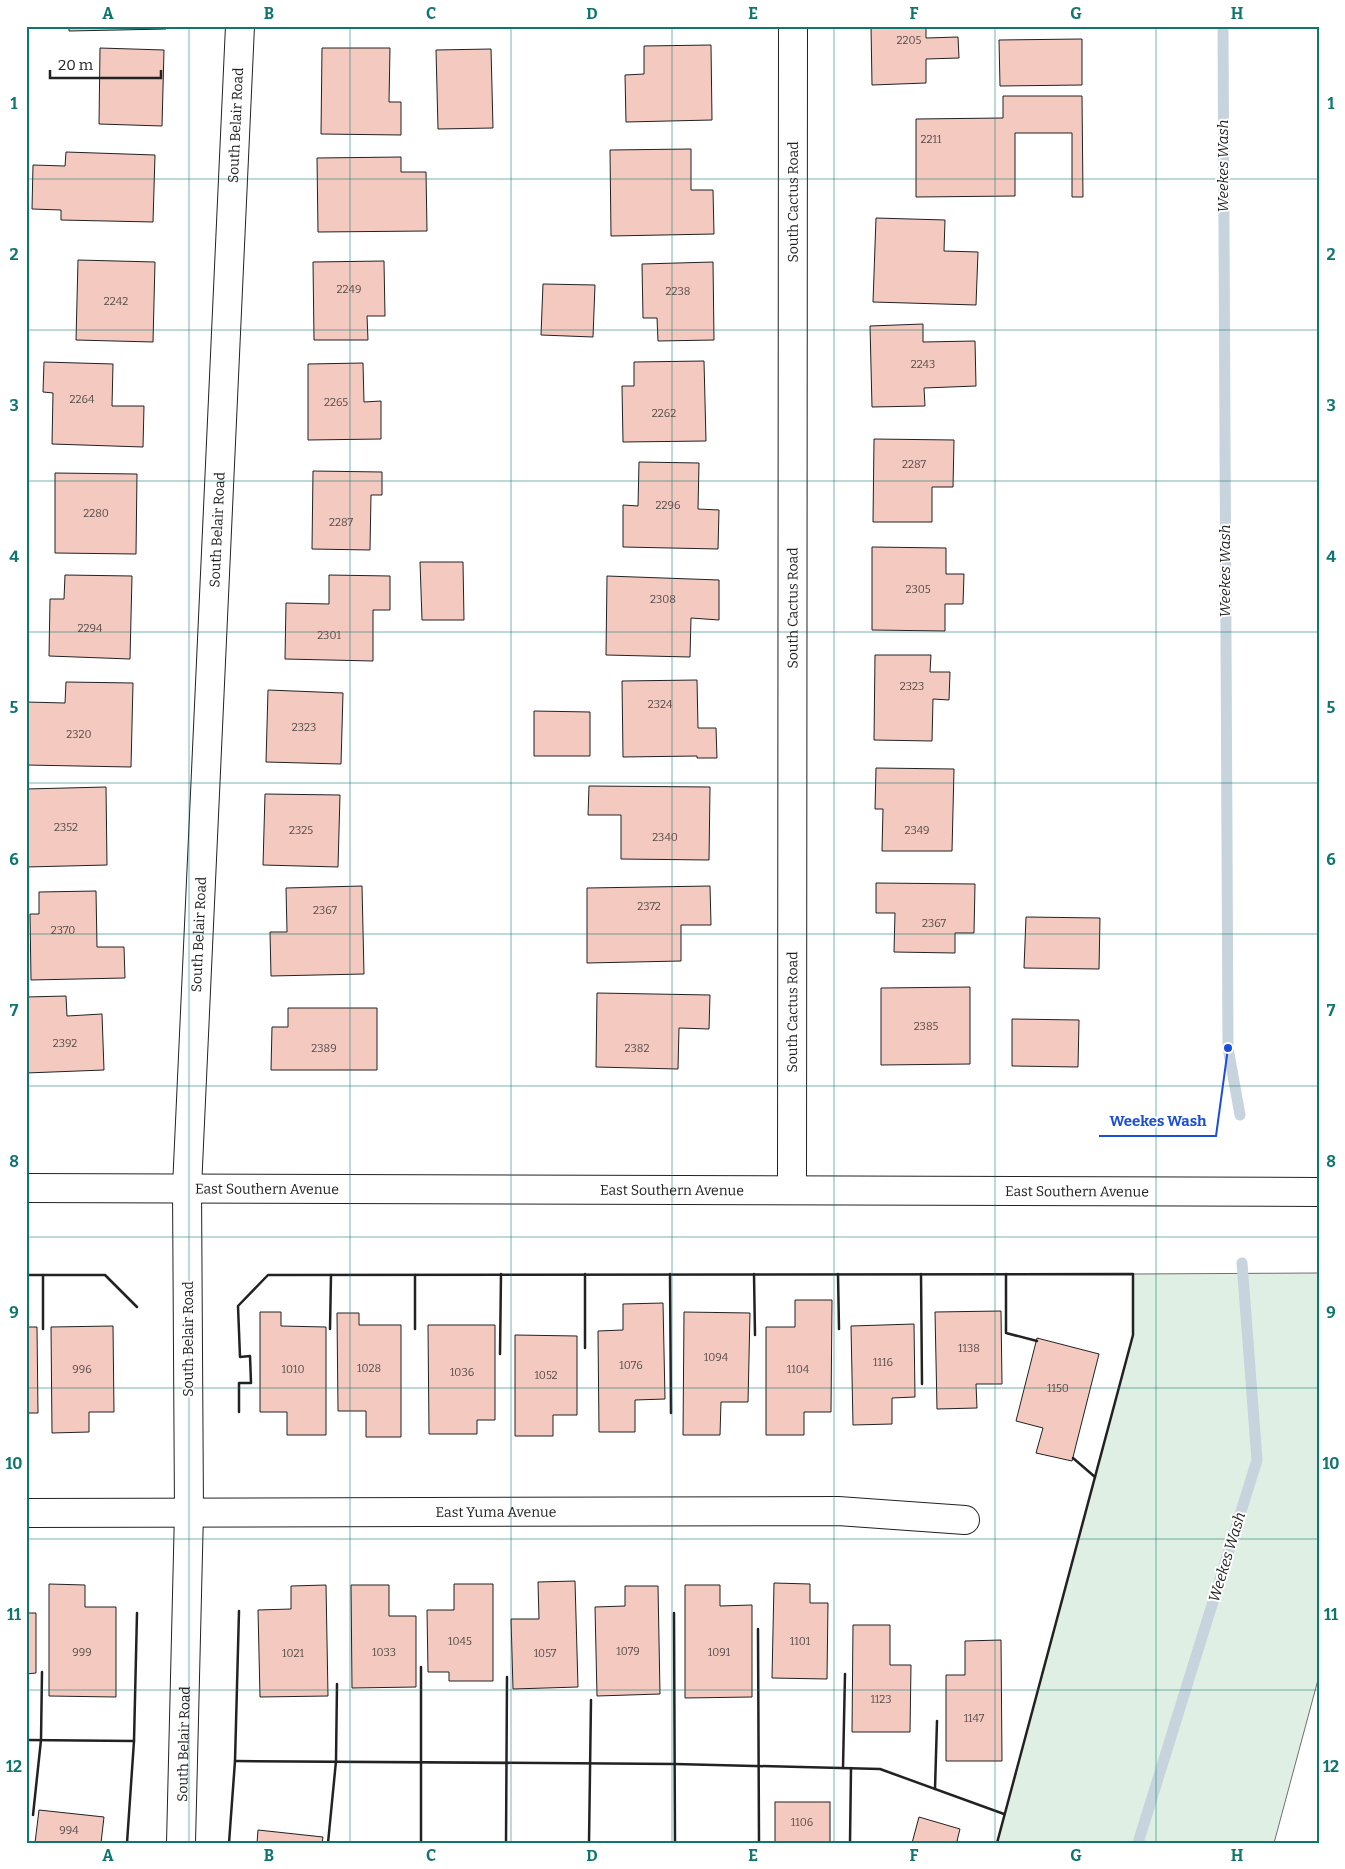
<svg xmlns="http://www.w3.org/2000/svg" width="1345" height="1869" viewBox="0 0 1345 1869" font-family="Bitter,serif">
<style>
.green{fill:#e0efe3;stroke:#6f6f6f}
.lines{fill:none;stroke-linecap:round;stroke-linejoin:round}
.stream{stroke:#c7d3dd;stroke-width:11}
.building{fill:#f3c9c0;stroke:#222}
.minor-casing{stroke:#222;stroke-width:30}
.secondary-casing{stroke:#222;stroke-width:30}
.minor{stroke:#fff;stroke-width:28}
.secondary{stroke:#fff;stroke-width:28}
.wall{stroke:#222;stroke-width:2.5}
.grid{fill:none;stroke:#0f766e;stroke-width:1;stroke-opacity:0.55}
.labels{text-anchor:middle;dominant-baseline:central;stroke-width:4;stroke-linejoin:round;paint-order:stroke}
.number-label{font-size:11px;fill:#564c4a}
.street-label{font-size:14px;fill:#222;stroke:#fff}
.water-label{font-size:15px;font-style:italic;fill:#222;stroke:#fff}
.leader{fill:none;stroke:#1d4ed8;stroke-width:2}
.callout-dot{fill:#1d4ed8;stroke:#fff;stroke-width:2}
.callout-label{font-size:15px;text-anchor:middle;font-weight:bold;fill:#1d4ed8;stroke:#fff;stroke-width:4;stroke-linejoin:round;paint-order:stroke}
.neatline{fill:none;stroke:#0f766e;stroke-width:2}
.grid-label{font-size:16px;text-anchor:middle;font-weight:bold;fill:#0f766e}
</style>
<rect width="100%" height="100%" fill="#fff"/>
<!-- green -->
<path class="green" d="M1319 1273V1676L1274 1843H997L1133 1335V1274Z"/>
<g class="lines">
<!-- stream -->
<g class="stream">
<path d="M1223 26 1228 1048 1240 1115"/>
<path d="M1138 1843 1257 1460 1242 1263"/>
</g>
</g>
<!-- building -->
<g class="building">
<path d="M69 26H166V29L69 31Z"/>
<path d="M871 26H926V38L958 37 959 58 926 59V83L872 85Z"/>
<path d="M1082 39V85L1000 86 999 40Z"/>
<path d="M711 45 712 120 626 122 625 75 644 74V46Z"/>
<path d="M100 48 164 50 162 126 99 124Z"/>
<path d="M322 48H390L389 102H401V135L321 134Z"/>
<path d="M491 49 493 128 438 129 436 50Z"/>
<path d="M1003 96H1082L1083 197H1072V133H1015V196L916 197V119L1003 118Z"/>
<path d="M691 149V190H713L714 234 611 236 610 150Z"/>
<path d="M66 152 155 155 153 222 61 220V210L32 209 33 165 65 166Z"/>
<path d="M401 157V172H426L427 231 318 232 317 158Z"/>
<path d="M876 218 945 220 944 251 978 252 976 305 873 302Z"/>
<path d="M78 260 155 262 153 342 76 340Z"/>
<path d="M384 261 385 316H367L368 340H314L313 262Z"/>
<path d="M713 262 714 340 658 341 657 318H643L642 264Z"/>
<path d="M543 284 595 285 593 337 541 335Z"/>
<path d="M923 324V342L975 341 976 386 924 388 925 406 872 407 870 326Z"/>
<path d="M704 361 706 441 623 442 622 386H634V362Z"/>
<path d="M44 362 113 364 112 406H144L143 447 52 444 53 393 43 392Z"/>
<path d="M363 363 364 402 381 401V439L308 440V364Z"/>
<path d="M874 439 954 440 953 487H932V522H873Z"/>
<path d="M639 462 699 463 698 509 719 510 718 549 623 547V505L638 506Z"/>
<path d="M313 471 382 472V495H371L370 550 312 549Z"/>
<path d="M55 473 137 474 136 554 55 553Z"/>
<path d="M872 547 946 548V574H964L963 604H945V631L872 630Z"/>
<path d="M420 562H463L464 620H422Z"/>
<path d="M65 575 132 576 130 659 49 656 50 599H64Z"/>
<path d="M329 575 390 576V610H373V661L285 659 286 603 329 604Z"/>
<path d="M607 576 719 580V620L691 618 690 657 606 655Z"/>
<path d="M875 655H931L930 672H950L949 700 933 699 932 741 874 740Z"/>
<path d="M697 680 698 728H716L717 758H697V756L623 757 622 681Z"/>
<path d="M66 682 133 683 131 767 26 765V702L65 703Z"/>
<path d="M268 690 343 693 341 764 266 762Z"/>
<path d="M534 711 590 712V756H534Z"/>
<path d="M876 768 954 769 952 851H882L883 809H875Z"/>
<path d="M589 786 710 787 709 860 621 859V815H588Z"/>
<path d="M106 787 107 865 26 867V789Z"/>
<path d="M265 794 340 795 338 867 263 865Z"/>
<path d="M876 883 975 884 974 933H955V953L894 952 895 913H876Z"/>
<path d="M362 886 364 974 271 976 270 932H287L286 888Z"/>
<path d="M710 886 711 925H681V961L587 963V888Z"/>
<path d="M96 891 97 947H124L125 978 31 980 30 914H39V892Z"/>
<path d="M1026 917 1100 918 1099 969 1024 968Z"/>
<path d="M970 987V1064L881 1065V988Z"/>
<path d="M597 993 710 995 709 1029 679 1028 678 1069 596 1067Z"/>
<path d="M66 996 67 1016 102 1014 104 1070 26 1073V997Z"/>
<path d="M288 1008H377V1070H271L272 1027H288Z"/>
<path d="M1012 1019 1079 1020 1078 1067 1012 1066Z"/>
<path d="M795 1300H832L831 1412H804V1435H766V1327H795Z"/>
<path d="M663 1303 665 1399 635 1400V1432H599L598 1331 623 1330V1304Z"/>
<path d="M1001 1311 1002 1384H976L977 1408 937 1409 935 1312Z"/>
<path d="M260 1312H281V1326L326 1327V1435H287V1412H260Z"/>
<path d="M684 1312 750 1313 748 1402H721L720 1435H683Z"/>
<path d="M337 1313H359V1325H401V1437H366V1411H338Z"/>
<path d="M914 1324 915 1397 892 1398V1424L853 1425 851 1326Z"/>
<path d="M428 1325H495V1420H477V1434H429Z"/>
<path d="M113 1326 114 1412H89V1432L52 1433 51 1327Z"/>
<path d="M26 1327H37L38 1413H26Z"/>
<path d="M515 1335 577 1336V1415H553V1436H515Z"/>
<path d="M1037 1338 1099 1354 1072 1461 1036 1453 1043 1428 1016 1421Z"/>
<path d="M575 1581 578 1687 513 1689 511 1619H539L538 1582Z"/>
<path d="M774 1583 810 1584V1603H828L827 1679 772 1678Z"/>
<path d="M49 1584 85 1585V1607H116V1697L49 1696Z"/>
<path d="M454 1584H493V1681H449V1672H428L427 1610H454Z"/>
<path d="M326 1585 328 1696 260 1697 258 1610 291 1609V1586Z"/>
<path d="M351 1585H389V1616H416V1687L352 1688Z"/>
<path d="M685 1585H720V1606L752 1605V1697L685 1698Z"/>
<path d="M625 1586H658L660 1694 597 1696 595 1607 625 1606Z"/>
<path d="M26 1613H36V1673L26 1674Z"/>
<path d="M853 1625H890V1665H911L910 1732H852Z"/>
<path d="M1001 1640 1002 1761H946V1675H965V1641Z"/>
<rect x="775" y="1802" width="55" height="41"/>
<path d="M39 1810 104 1817 101 1843H35Z"/>
<path d="M919 1817 960 1829 957 1841 962 1843H912Z"/>
<path d="M258 1830 323 1837 322 1843H257Z"/>
</g>
<g class="lines">
<defs>
<g id="minor">
<path id="s1" d="M792 1190 793 26"/>
<path id="s2" d="M26 1513 838 1511 965 1520"/>
<path id="s3" d="M181 1843 189 1512 187 1188 240 26"/>
</g>
<g id="secondary">
<path id="s4" d="M26 1188 1319 1192"/>
</g>
</defs>
<!-- minor casing -->
<use href="#minor" class="minor-casing"/>
<!-- secondary casing -->
<use href="#secondary" class="secondary-casing"/>
<!-- minor -->
<use href="#minor" class="minor"/>
<!-- secondary -->
<use href="#secondary" class="secondary"/>
<!-- wall -->
<g class="wall">
<path d="M585 1274V1348"/>
<path d="M670 1274 671 1413"/>
<path d="M754 1274 755 1335"/>
<path d="M838 1274 839 1329"/>
<path d="M921 1274 922 1384"/>
<path d="M1006 1274V1333L1037 1341"/>
<path d="M26 1275H105L137 1307"/>
<path d="M43 1275V1329"/>
<path d="M415 1275V1329"/>
<path d="M330 1329 331 1275"/>
<path d="M500 1354 501 1274"/>
<path d="M239 1412V1383H251L250 1356 240 1357 238 1306 268 1275 1133 1274V1335L997 1843"/>
<path d="M1073 1458 1095 1477"/>
<path d="M674 1613 675 1843"/>
<path d="M758 1629 759 1843"/>
<path d="M26 1740 134 1741"/>
<path d="M235 1761 675 1764 880 1769 1004 1814"/>
<path d="M843 1768 845 1674"/>
<path d="M935 1789 937 1721"/>
<path d="M33 1815 41 1740 42 1672"/>
<path d="M127 1843 134 1741 137 1613"/>
<path d="M229 1843 235 1761 239 1611"/>
<path d="M328 1843 336 1761 337 1684"/>
<path d="M421 1843V1667"/>
<path d="M506 1843 507 1677"/>
<path d="M589 1843 591 1700"/>
<path d="M850 1843 851 1768"/>
</g>
</g>
<!-- grid -->
<path class="grid" d="M189 26V1843M350 26V1843M511 26V1843M672 26V1843M834 26V1843M995 26V1843M1156 26V1843M26 179H1319M26 330H1319M26 481H1319M26 632H1319M26 783H1319M26 934H1319M26 1086H1319M26 1237H1319M26 1388H1319M26 1539H1319M26 1690H1319"/>
<g class="labels">
<!-- number labels -->
<g class="number-label">
<text x="909" y="40">2205</text>
<text x="931" y="139">2211</text>
<text x="349" y="289">2249</text>
<text x="678" y="291">2238</text>
<text x="116" y="301">2242</text>
<text x="923" y="364">2243</text>
<text x="82" y="399">2264</text>
<text x="336" y="402">2265</text>
<text x="664" y="413">2262</text>
<text x="914" y="464">2287</text>
<text x="668" y="505">2296</text>
<text x="96" y="513">2280</text>
<text x="341" y="522">2287</text>
<text x="918" y="589">2305</text>
<text x="663" y="599">2308</text>
<text x="90" y="628">2294</text>
<text x="329" y="635">2301</text>
<text x="912" y="686">2323</text>
<text x="660" y="704">2324</text>
<text x="304" y="727">2323</text>
<text x="79" y="734">2320</text>
<text x="66" y="827">2352</text>
<text x="301" y="830">2325</text>
<text x="917" y="830">2349</text>
<text x="665" y="837">2340</text>
<text x="649" y="906">2372</text>
<text x="325" y="910">2367</text>
<text x="934" y="923">2367</text>
<text x="63" y="930">2370</text>
<text x="926" y="1026">2385</text>
<text x="65" y="1043">2392</text>
<text x="324" y="1048">2389</text>
<text x="637" y="1048">2382</text>
<text x="969" y="1348">1138</text>
<text x="716" y="1357">1094</text>
<text x="883" y="1362">1116</text>
<text x="631" y="1365">1076</text>
<text x="369" y="1368">1028</text>
<text x="82" y="1369">996</text>
<text x="293" y="1369">1010</text>
<text x="798" y="1369">1104</text>
<text x="462" y="1372">1036</text>
<text x="546" y="1375">1052</text>
<text x="1058" y="1388">1150</text>
<text x="460" y="1641">1045</text>
<text x="800" y="1641">1101</text>
<text x="628" y="1651">1079</text>
<text x="82" y="1652">999</text>
<text x="384" y="1652">1033</text>
<text x="719" y="1652">1091</text>
<text x="293" y="1653">1021</text>
<text x="545" y="1653">1057</text>
<text x="881" y="1699">1123</text>
<text x="974" y="1718">1147</text>
<text x="802" y="1822">1106</text>
<text x="69" y="1830">994</text>
</g>
<!-- street labels -->
<g class="street-label">
<text stroke="none"><textPath href="#s3" startOffset="1719">South Belair Road</textPath></text>
<text stroke="none"><textPath href="#s1" startOffset="988">South Cactus Road</textPath></text>
<text stroke="none"><textPath href="#s3" startOffset="1314">South Belair Road</textPath></text>
<text stroke="none"><textPath href="#s1" startOffset="582">South Cactus Road</textPath></text>
<text stroke="none"><textPath href="#s3" startOffset="909">South Belair Road</textPath></text>
<text stroke="none"><textPath href="#s1" startOffset="178">South Cactus Road</textPath></text>
<text stroke="none"><textPath href="#s4" startOffset="241">East Southern Avenue</textPath></text>
<text stroke="none"><textPath href="#s4" startOffset="646">East Southern Avenue</textPath></text>
<text stroke="none"><textPath href="#s4" startOffset="1051">East Southern Avenue</textPath></text>
<text transform="translate(188 1339) rotate(-90)">South Belair Road</text>
<text stroke="none"><textPath href="#s2" startOffset="470">East Yuma Avenue</textPath></text>
<text stroke="none"><textPath href="#s3" startOffset="99">South Belair Road</textPath></text>
</g>
<!-- water labels -->
<g class="water-label">
<text transform="translate(1223 166) rotate(-90)">Weekes Wash</text>
<text transform="translate(1225 571) rotate(-90)">Weekes Wash</text>
<text transform="translate(1227 1557) rotate(-73)">Weekes Wash</text>
</g>
</g>
<!-- callouts -->
<path class="leader" d="M1228 1048L1216 1136H1099"/>
<circle class="callout-dot" cx="1228" cy="1048" r="5"/>
<g class="callout-label">
<text x="1158" y="1126">Weekes Wash</text>
</g>
<!-- border -->
<rect width="1345" height="1869" fill="none" stroke="#ffffff" stroke-width="55"/>
<!-- scale -->
<path d="M50 70v8h111v-8" fill="none" stroke="#222222" stroke-width="2.5"/>
<text x="58" y="70" font-size="15" fill="#222222" stroke="#ffffff" stroke-width="4" paint-order="stroke">20 m</text>
<rect x="28" y="28" width="1290" height="1814" class="neatline"/>
<g class="grid-label">
<text x="108" y="19">A</text>
<text x="269" y="19">B</text>
<text x="431" y="19">C</text>
<text x="592" y="19">D</text>
<text x="753" y="19">E</text>
<text x="914" y="19">F</text>
<text x="1076" y="19">G</text>
<text x="1237" y="19">H</text>
<text x="14" y="109">1</text>
<text x="1331" y="109">1</text>
<text x="14" y="260">2</text>
<text x="1331" y="260">2</text>
<text x="14" y="411">3</text>
<text x="1331" y="411">3</text>
<text x="14" y="562">4</text>
<text x="1331" y="562">4</text>
<text x="14" y="713">5</text>
<text x="1331" y="713">5</text>
<text x="14" y="865">6</text>
<text x="1331" y="865">6</text>
<text x="14" y="1016">7</text>
<text x="1331" y="1016">7</text>
<text x="14" y="1167">8</text>
<text x="1331" y="1167">8</text>
<text x="14" y="1318">9</text>
<text x="1331" y="1318">9</text>
<text x="14" y="1469">10</text>
<text x="1331" y="1469">10</text>
<text x="14" y="1620">11</text>
<text x="1331" y="1620">11</text>
<text x="14" y="1772">12</text>
<text x="1331" y="1772">12</text>
<text x="108" y="1861">A</text>
<text x="269" y="1861">B</text>
<text x="431" y="1861">C</text>
<text x="592" y="1861">D</text>
<text x="753" y="1861">E</text>
<text x="914" y="1861">F</text>
<text x="1076" y="1861">G</text>
<text x="1237" y="1861">H</text>
</g>
</svg>
